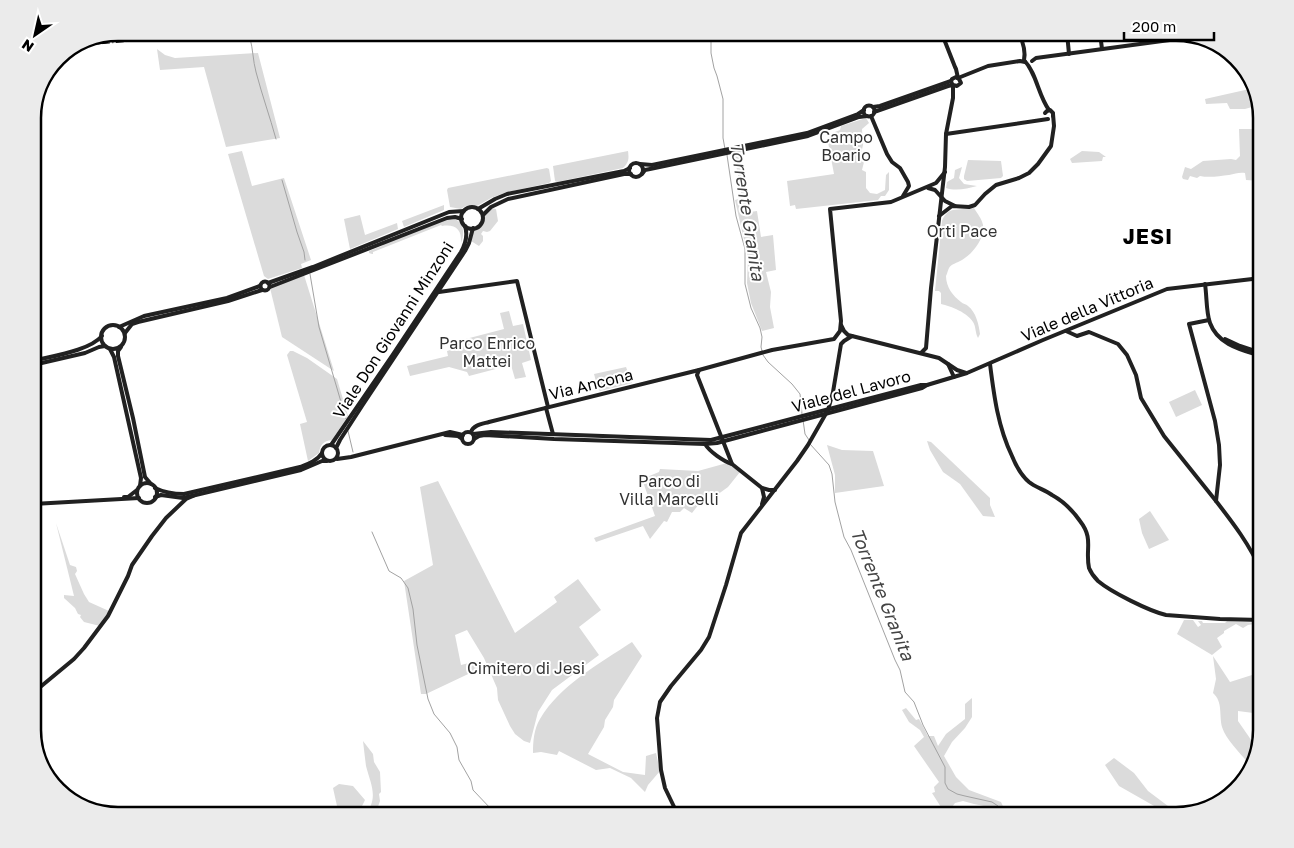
<svg xmlns="http://www.w3.org/2000/svg" width="1294" height="848" viewBox="0 0 1294 848" font-family="'Golos Text',sans-serif">
<style>
.green{fill:#dbdbdb}
.lines{fill:none;stroke-linecap:round;stroke-linejoin:round}
.stream{stroke:#a2a2a2;stroke-width:1}
.secondary{stroke:#212121;stroke-width:4}
.rail{stroke:#000;stroke-width:1;stroke-dasharray:8 2.5 1 2.5;stroke-linecap:butt}
.labels{text-anchor:middle;dominant-baseline:central;stroke-width:4;stroke-linejoin:round;paint-order:stroke}
.park-label{font-size:16px;fill:#323232;stroke:#fff}
.street-label{font-size:16px;fill:#000;stroke:#fff}
.water-label{font-size:18px;font-style:italic;fill:#434343;stroke:#fff}
.district-label{font-size:21px;font-weight:bold;letter-spacing:1px;fill:#000;stroke:#fff}
.rim{fill:none;stroke:#000;stroke-width:2.5}
</style>
<rect width="100%" height="100%" fill="#fff"/>
<!-- green -->
<g class="green">
<path d="M157 49 165 55 175 58 258 53 280 138 226 147 204 67 160 70Z"/>
<path d="M1254 88 1259 105 1245 109H1230L1227 103 1206 104 1205 99Z"/>
<path d="M866 118 869 123 862 129 863 145 860 158 864 162 862 170 866 172V188L870 193 877 194 885 190 886 175 889 172V190L885 196H881L878 200 796 209 795 205 790 206 787 181 834 174 828 142 830 134 840 130 841 126Z"/>
<path d="M1239 129H1261V181L1246 180 1245 173C1239 172 1235 174 1229 175 1220 176 1209 178 1200 176L1197 178 1190 176 1188 180 1183 179 1182 177 1185 167 1191 169 1203 161 1231 159 1236 160 1240 156Z"/>
<path d="M242 151 252 186 284 178 311 260 301 264 302 268 268 279 264 276 228 154Z"/>
<path d="M628 151C629 159 629 162 623 168L557 182 555 181 553 166Z"/>
<path d="M1082 151 1099 152 1106 157H1103L1102 161 1072 163 1070 159Z"/>
<path d="M738 152 750 212 757 211 761 237 773 235 776 270 766 272 771 292 770 307 774 328 762 331 751 303 747 283 748 257 735 200 742 198 734 153Z"/>
<path d="M968 160 1001 161 1003 176 1001 178 967 181 964 179V176Z"/>
<path d="M962 167 959 178 964 184 977 186C967 189 955 191 946 188L947 182 954 178 955 170Z"/>
<path d="M547 168 549 169 551 181 549 183 504 193 491 198 477 206C471 204 466 205 461 209L450 207 447 190 448 188Z"/>
<path d="M444 205V210L404 227 402 221Z"/>
<path d="M492 208 496 209 498 221 490 231 487 232 483 231 481 234 483 236V241L479 246 471 241 474 230C486 223 479 222 485 214 487 212 489 210 492 208Z"/>
<path d="M974 208C977 213 982 219 983 225 985 239 972 254 962 260 957 263 951 264 949 268 948 270 947 274 946 276 946 287 953 296 961 302 963 304 966 304 968 306 976 312 979 325 980 334L978 338C975 333 976 326 973 322 968 313 951 306 941 304V293L939 291H935L942 221C944 215 948 211 953 210Z"/>
<path d="M360 215 365 235 397 223 398 229 350 249 344 219Z"/>
<path d="M454 219C464 222 465 234 461 243 462 229 455 224 442 226L441 225 373 252V254H372L369 253V251L382 246 385 243 444 220Z"/>
<path d="M304 275 334 371 282 337 270 288Z"/>
<path d="M509 311 513 326 523 324 531 360 522 363 526 377 515 379 511 365 469 376 467 372 449 367 410 376 407 366 448 356 447 351 457 348 459 346 458 341 504 329 500 313Z"/>
<path d="M290 351H293L307 358 337 379 348 416 332 440C323 441 320 445 319 453L308 461 300 424 307 422 287 355Z"/>
<path d="M626 367 632 383 600 391 598 389 594 374Z"/>
<path d="M1195 390 1202 405 1176 417 1169 402Z"/>
<path d="M927 441 931 442 990 498V505L995 517 983 516 960 484 943 472 930 450Z"/>
<path d="M827 445 842 450 873 451 884 486 835 493V475Z"/>
<path d="M727 463 740 472 728 487 703 505 699 504 692 513 684 508 680 512H672L667 522 664 521 650 539 643 526 596 542 594 538 655 516 642 479 659 472 660 469 698 471Z"/>
<path d="M438 481 515 633 557 602 554 597 578 579 601 610 579 627 599 655 552 690 538 712 530 743 524 741 515 734 510 726 498 700 497 688 484 658 467 630 455 635 461 665 481 660 483 667 426 694H421L404 581 433 565 420 487Z"/>
<path d="M1150 511 1169 540 1149 549 1142 533 1139 519Z"/>
<path d="M56 523 70 565 76 567 77 571 75 574 84 594 89 602 109 611 100 626 84 622 80 617 81 615 78 614 75 608 64 598V595L74 596Z"/>
<path d="M1184 620H1193L1198 627 1201 625 1198 621H1202L1203 623H1225L1227 621 1261 623 1248 625 1243 628 1236 624 1224 631V633L1217 638 1222 647 1212 655 1177 634Z"/>
<path d="M632 642 642 656 614 700 613 707 605 720 604 727 588 754 623 772 645 775 646 756 656 753 660 771 648 785 645 792 631 778 610 768 596 770 559 751 557 755 541 752 533 753C533 741 534 729 540 719 560 685 599 664 632 642Z"/>
<path d="M1213 656 1230 682 1252 675 1261 710V714L1238 711V721L1256 747 1251 766C1242 755 1226 740 1222 727 1219 714 1223 702 1213 693L1216 679Z"/>
<path d="M972 698V717L965 728 952 742 944 756 956 777 969 790 1001 802 1007 815H998L994 808 974 804 963 801 955 803 952 807 953 815H946L932 793 935 792 934 787 939 782 914 746 924 737 920 730 909 722 902 710 906 708 916 720 919 719 928 736H934L938 746 946 734 965 719V704Z"/>
<path d="M363 741 373 754 374 762 380 772 381 792 379 794 380 801 375 815H365C379 798 371 785 366 766 365 758 364 749 363 741Z"/>
<path d="M1114 758 1134 773 1148 791 1180 815H1170L1119 786 1105 765Z"/>
<path d="M339 784 353 786 365 800 359 812 360 815H339L333 788Z"/>
</g>
<g class="lines">
<!-- stream -->
<g class="stream">
<path d="M711 35V53L714 68 717 76 723 99V138L725 149"/>
<path d="M250 38C253 49 253 61 256 72 262 95 270 117 276 139"/>
<path d="M727 155 736 216 745 249V284L751 308 760 328 762 337 761 347 763 355 768 362 792 384 800 394 802 414"/>
<path d="M282 180 297 232 304 252 305 260"/>
<path d="M310 274 319 327 346 419"/>
<path d="M803 420 805 434 809 440"/>
<path d="M348 431 353 452"/>
<path d="M810 444 829 465 832 474 835 502 844 537 851 550 895 660 900 670 905 692 914 702 923 725 945 767V783L948 789 957 794 965 796 992 802 998 806 1003 815"/>
<path d="M372 532 389 571 401 578 408 588 413 609 417 645 428 699 434 714 450 733 457 747 459 760 471 781 473 790 492 810 494 815"/>
</g>
<!-- secondary -->
<g class="secondary">
<path d="M1019 33C1023 42 1026 51 1024 60 1037 74 1038 95 1049 110"/>
<path d="M1067 33 1069 54"/>
<path d="M1100 33 1102 49"/>
<path d="M942 34 955 67 956 69 958 78"/>
<path d="M1032 61 1036 58 1192 37"/>
<path d="M958 78 988 66 1020 61 1025 62"/>
<circle cx="869" cy="111" r="5.5"/>
<path d="M873 107 880 106 951 81"/>
<path d="M874 112 948 86 953 85 957 86 961 83 959 79 956 77 952 79 951 82 953 85"/>
<path d="M1045 113 1047 111 1050 110 1053 113V116"/>
<path d="M871 116 887 154 892 162 900 168 908 182 909 186 903 196"/>
<path d="M946 134 1048 119"/>
<circle cx="636" cy="170" r="7"/>
<path d="M640 164 652 165 807 133 858 114 864 110"/>
<path d="M642 174 645 170 650 169 808 136 859 117 867 116"/>
<path d="M928 188 935 190 945 201 955 206"/>
<circle cx="472" cy="218" r="11"/>
<path d="M478 209 495 199 507 194 624 171 630 168"/>
<path d="M483 215 491 207 508 199 624 174H631"/>
<path d="M939 216 952 206 969 207 975 205 985 194 996 185 1019 178 1029 173 1038 164 1051 146 1054 126 1053 114"/>
<circle cx="265" cy="286" r="4.5"/>
<path d="M268 283 313 267 449 212 464 211"/>
<path d="M1205 284C1207 297 1206 312 1210 323 1218 345 1242 350 1261 356"/>
<path d="M270 287 447 218 455 217 462 219"/>
<path d="M439 292 517 281 548 407"/>
<path d="M1209 320 1189 324 1215 421 1219 445 1220 465 1216 501C1233 523 1250 545 1261 571"/>
<path d="M841 325 844 331 848 335 939 358 957 370 966 373"/>
<circle cx="113" cy="337" r="12"/>
<path d="M119 327 144 316 227 298 260 286"/>
<path d="M1066 331 1077 336 1089 332 1118 344 1127 355 1136 375 1141 398 1164 436 1216 501"/>
<path d="M125 333 132 324 138 322 228 301 262 290"/>
<path d="M1225 339 1240 346 1261 353"/>
<path d="M121 347 118 351V356L133 418 145 477 151 484"/>
<path d="M110 349 114 357 141 478 140 486"/>
<path d="M921 353 926 348 931 288 945 167 946 134 953 98V86"/>
<path d="M33 361C52 356 89 351 102 336"/>
<path d="M948 364 954 377"/>
<path d="M990 364C994 396 998 427 1012 456 1016 466 1021 475 1029 482 1035 487 1045 490 1052 495 1063 501 1073 511 1080 521 1094 539 1085 549 1089 568 1091 573 1094 577 1098 581 1111 592 1149 611 1166 615L1220 619 1261 620"/>
<path d="M33 365 85 353 99 347 105 346"/>
<path d="M699 370 697 375 732 464 762 488 769 490H775"/>
<path d="M546 408 553 434"/>
<circle cx="468" cy="438" r="6"/>
<path d="M471 432C473 425 482 424 489 422L699 370 772 350 834 339 840 331 841 321 830 209 891 202 936 183 945 172"/>
<path d="M473 434 491 432 711 440 921 385H927"/>
<path d="M445 435 458 436 461 438"/>
<path d="M474 439 479 436 485 435 554 439 705 444 717 443 922 388 927 385 967 373 1043 340 1167 289 1261 278"/>
<path d="M705 444C710 452 723 461 732 464"/>
<circle cx="330" cy="453" r="8"/>
<path d="M331 445 392 356 461 252C466 243 468 235 465 226"/>
<path d="M336 448 340 440 362 406 465 251 469 243 473 228"/>
<path d="M337 459 351 457 450 432 463 435"/>
<circle cx="147" cy="493" r="10"/>
<path d="M155 488C165 493 173 494 184 494L300 467C308 464 317 461 322 453"/>
<path d="M762 488 764 497 762 504"/>
<path d="M124 497H128L137 490"/>
<path d="M155 497 161 495 183 498 301 470 322 461H327"/>
<path d="M33 504 139 498"/>
<path d="M33 693 74 659 84 648 108 616 128 576 132 565 152 536 166 518 186 499 193 496"/>
<path d="M678 815 665 788 661 770 657 718 660 702 671 686 701 650 709 637 726 585 741 533 797 461 808 445 828 410 833 392 841 344 844 341 852 336"/>
</g>
<!-- rail -->
<path class="rail" d="M74 46 168 38"/>
</g>
<g class="labels">
<!-- park labels -->
<g class="park-label">
<text x="846" y="137">Campo<tspan x="846" dy="18">Boario</tspan></text>
<text x="962" y="231">Orti Pace</text>
<text x="487" y="343">Parco Enrico<tspan x="487" dy="18">Mattei</tspan></text>
<text x="669" y="481">Parco di<tspan x="669" dy="18">Villa Marcelli</tspan></text>
<text x="526" y="668">Cimitero di Jesi</text>
</g>
<!-- street labels -->
<g class="street-label">
<text transform="translate(1087 309) rotate(-23)">Viale della Vittoria</text>
<text transform="translate(393 330) rotate(-57)">Viale Don Giovanni Minzoni</text>
<text transform="translate(591 384) rotate(-14)">Via Ancona</text>
<text transform="translate(851 391) rotate(-15)">Viale del Lavoro</text>
</g>
<!-- water labels -->
<g class="water-label">
<text transform="translate(748 211) rotate(81)">Torrente Granita</text>
<text transform="translate(883 594) rotate(68)">Torrente Granita</text>
</g>
<!-- district labels -->
<g class="district-label">
<text x="1148" y="236">JESI</text>
</g>
</g>
<!-- crop -->
<path d="M0 0H1294V848H0ZM118 41H1176A77 77 0 0 1 1253 118V730A77 77 0 0 1 1176 807H118A77 77 0 0 1 41 730V118A77 77 0 0 1 118 41Z" fill="#ebebeb" fill-rule="evenodd"/>
<path class="rim" d="M118 41H1176A77 77 0 0 1 1253 118V730A77 77 0 0 1 1176 807H118A77 77 0 0 1 41 730V118A77 77 0 0 1 118 41Z"/>
<!-- north arrow -->
<g transform="translate(35 35) rotate(214)" stroke="#ffffff" stroke-width="4" paint-order="stroke">
<path d="M0-4L9 19L0 12L-9 19Z" fill="#000000"/>
<text y="-8" font-size="14" font-weight="bold" text-anchor="middle" fill="#000000">N</text>
</g>
<!-- scale -->
<path d="M1124 32v8h90v-8" fill="none" stroke="#000000" stroke-width="2.5"/>
<text x="1132" y="32" font-size="15" fill="#000000" stroke="#ffffff" stroke-width="4" paint-order="stroke">200 m</text>
</svg>
